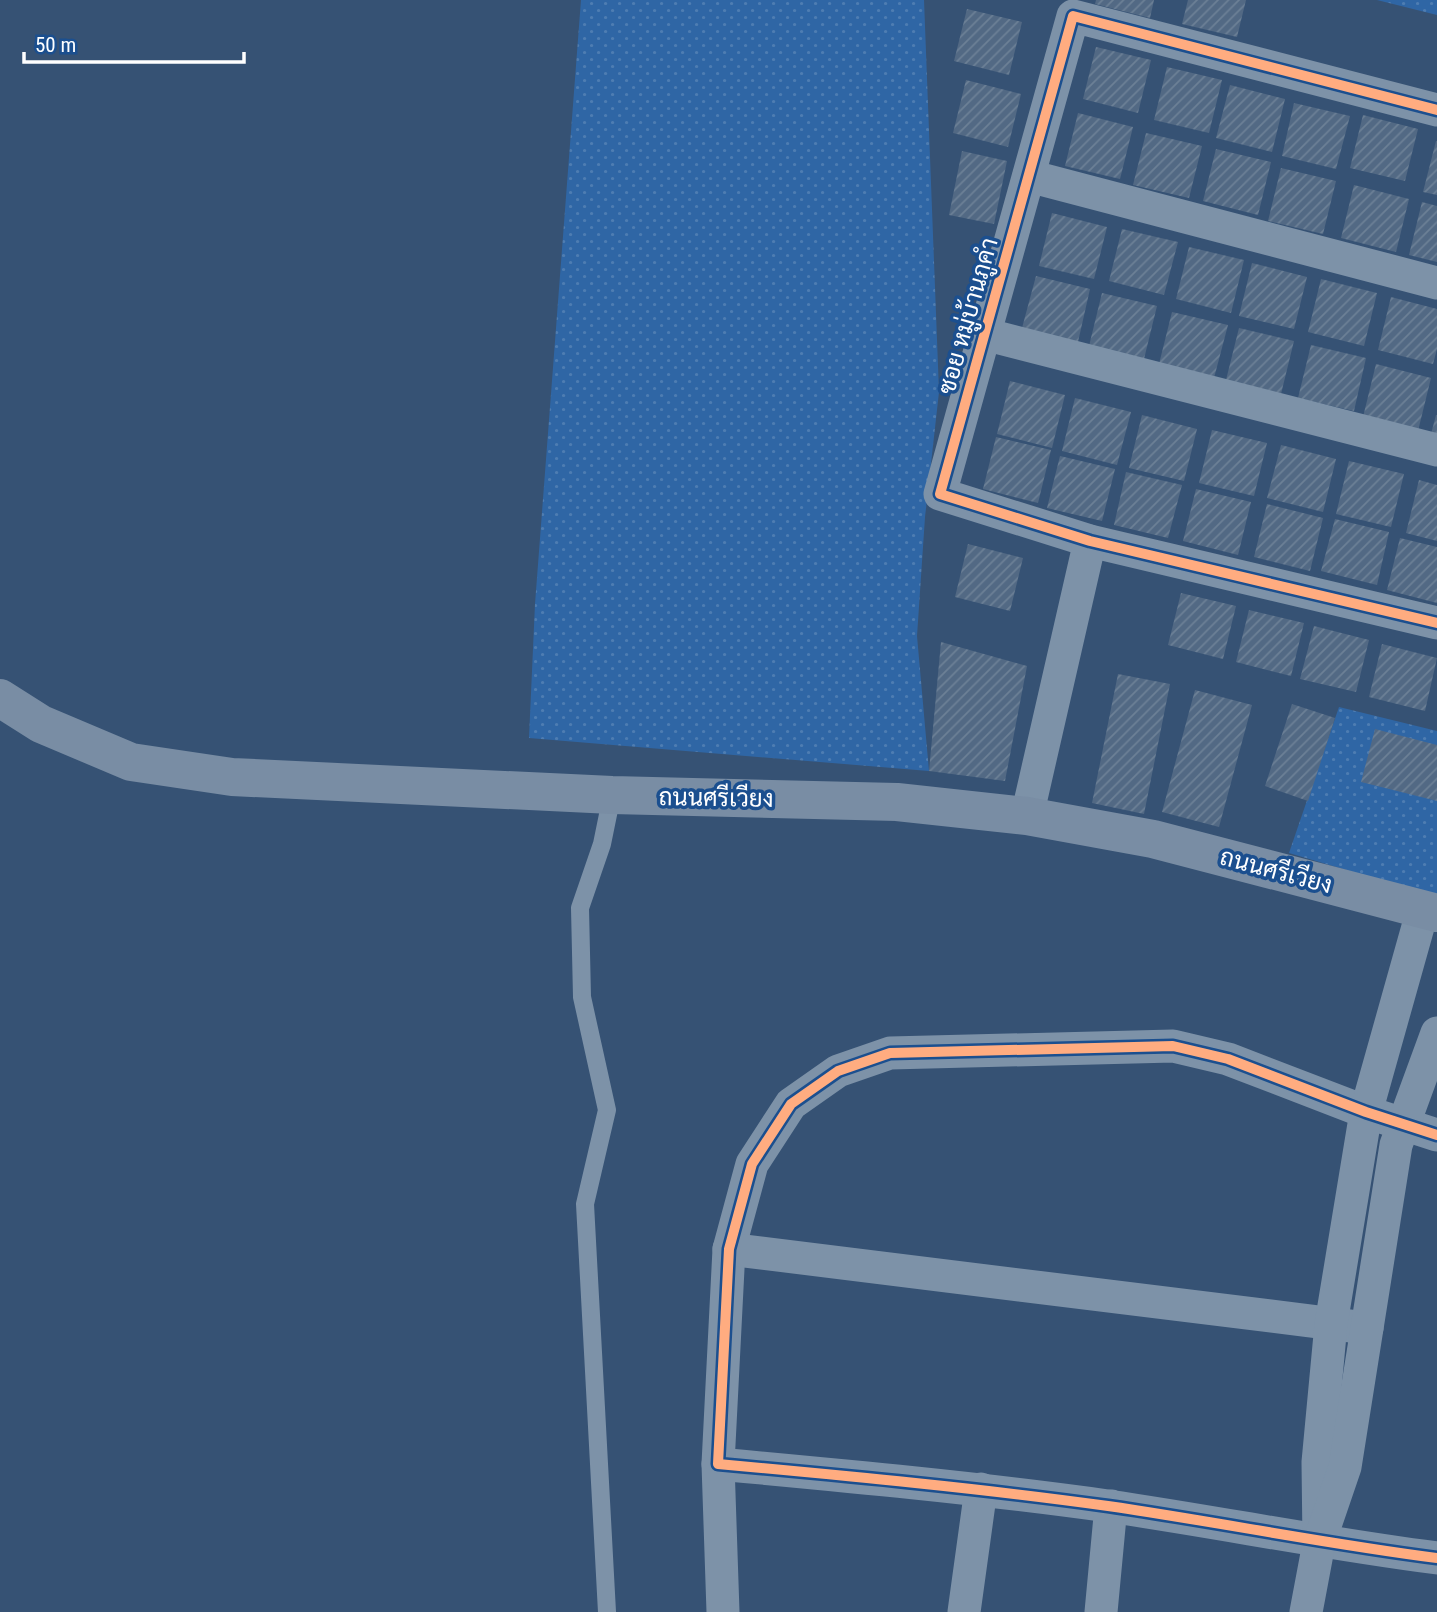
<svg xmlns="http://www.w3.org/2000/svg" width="1437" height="1612" viewBox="0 0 1437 1612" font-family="'Roboto Condensed',Sarabun,sans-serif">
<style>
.grass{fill:url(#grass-dots)}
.building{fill:url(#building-hatch)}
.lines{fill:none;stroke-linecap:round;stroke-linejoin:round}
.service{stroke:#7d92a8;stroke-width:18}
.minor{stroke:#7d92a8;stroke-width:33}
.secondary{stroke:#798da4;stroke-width:38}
.cycleway-casing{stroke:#1b4f8f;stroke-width:15}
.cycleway{stroke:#ffac80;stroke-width:10}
.labels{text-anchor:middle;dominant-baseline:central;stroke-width:7;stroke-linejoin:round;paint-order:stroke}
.street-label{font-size:24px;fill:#fff;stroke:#1b4f8f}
</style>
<defs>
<pattern id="grass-dots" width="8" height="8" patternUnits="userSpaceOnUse" patternTransform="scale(1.75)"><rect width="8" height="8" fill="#2f66a5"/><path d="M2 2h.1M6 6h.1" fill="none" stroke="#4e7db2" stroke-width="1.8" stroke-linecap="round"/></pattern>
<pattern id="building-hatch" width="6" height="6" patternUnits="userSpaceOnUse" patternTransform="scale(1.75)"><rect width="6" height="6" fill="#526984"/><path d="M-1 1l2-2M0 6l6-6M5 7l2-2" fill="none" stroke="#6c8096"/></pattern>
</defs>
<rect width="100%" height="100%" fill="#365274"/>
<!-- grass -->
<g class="grass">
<path d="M581 0H924L939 392 925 517 917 636 929 771 529 738 535 604Z"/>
<path d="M1377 0H1437V15Z"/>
<path d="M1339 707 1437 731V897L1289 853Z"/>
</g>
<!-- building -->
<g class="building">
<path d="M1096 0H1154L1150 18 1095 4Z"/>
<path d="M1188 0H1246L1237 37 1182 24Z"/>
<path d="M967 9 1022 22 1009 75 954 61Z"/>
<path d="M1096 47 1151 60 1138 113 1083 99Z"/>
<path d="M1167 67 1222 80 1209 133 1154 120Z"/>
<path d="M966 80 1021 94 1008 147 953 133Z"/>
<path d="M1230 85 1285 99 1272 152 1216 138Z"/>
<path d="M1294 103 1350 116 1336 169 1282 156Z"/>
<path d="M1078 113 1133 127 1120 179 1065 166Z"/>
<path d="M1363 115 1418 129 1405 181 1350 168Z"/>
<path d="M1146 133 1202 146 1189 198 1133 185Z"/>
<path d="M1436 141H1437V195L1423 192Z"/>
<path d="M1216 149 1271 162 1258 215 1203 201Z"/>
<path d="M962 151 1007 161 994 224 949 215Z"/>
<path d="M1281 168 1336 181 1323 234 1268 221Z"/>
<path d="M1354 185 1409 199 1396 252 1341 238Z"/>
<path d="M1422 202 1437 206V262L1409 255Z"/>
<path d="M1052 213 1107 227 1094 279 1039 266Z"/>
<path d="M1122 229 1178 242 1164 295 1109 281Z"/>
<path d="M1189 247 1244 260 1231 313 1176 299Z"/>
<path d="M1252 263 1307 277 1294 329 1239 316Z"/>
<path d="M1036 276 1090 289 1078 342 1022 328Z"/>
<path d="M1321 279 1377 293 1364 346 1308 332Z"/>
<path d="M1102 293 1157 306 1144 359 1089 346Z"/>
<path d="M1391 297 1437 309V349L1433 364 1378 350Z"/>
<path d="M1172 312 1228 325 1214 378 1159 364Z"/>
<path d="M1239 328 1294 341 1281 394 1226 380Z"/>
<path d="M1311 345 1366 358 1354 411 1298 398Z"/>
<path d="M1376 364 1431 378 1418 431 1363 417Z"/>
<path d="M1010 381 1065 395 1052 448 997 434Z"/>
<path d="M1075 398 1131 412 1117 465 1062 451Z"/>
<path d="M1142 415 1197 429 1184 481 1129 468Z"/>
<path d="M1436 415H1437V435L1431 434Z"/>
<path d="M1212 430 1267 443 1254 496 1199 483Z"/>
<path d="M996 437 1051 450 1038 503 983 489Z"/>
<path d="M1281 445 1336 459 1323 512 1267 498Z"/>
<path d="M1060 456 1115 469 1102 521 1047 508Z"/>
<path d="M1349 461 1404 474 1391 527 1336 514Z"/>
<path d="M1126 472 1182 485 1168 538 1114 525Z"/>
<path d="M1419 480 1437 485V541L1406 533Z"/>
<path d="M1196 489 1251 502 1238 555 1183 541Z"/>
<path d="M1267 504 1323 518 1310 571 1254 557Z"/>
<path d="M1335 519 1389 532 1377 585 1321 571Z"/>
<path d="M1400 538 1437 547V603L1387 590Z"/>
<path d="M968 544 1023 558 1010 611 955 597Z"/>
<path d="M1181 593 1236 606 1223 659 1168 645Z"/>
<path d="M1249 610 1304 623 1291 676 1236 662Z"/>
<path d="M1314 626 1369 640 1356 692 1300 679Z"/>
<path d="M941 642 1027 666 1005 781 929 771Z"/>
<path d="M1382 644 1437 658 1425 711 1369 697Z"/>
<path d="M1118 674 1170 684 1144 814 1092 803Z"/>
<path d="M1195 690 1252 705 1219 827 1162 812Z"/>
<path d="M1292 704 1335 718 1308 801 1265 786Z"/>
<path d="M1375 729 1437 745V801L1361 782Z"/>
</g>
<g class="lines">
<!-- service -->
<path class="service" d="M607 1612 585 1204 607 1110 582 997 580 908 602 844 612 795"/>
<!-- minor -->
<g class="minor">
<path d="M1437 110 1073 16 940 494 1090 541 1437 623"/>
<path d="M1029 176 1437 283"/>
<path d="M984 334 1437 450"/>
<path d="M1027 816 1090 541"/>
<path d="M1437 1135 1366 1112 1228 1059 1173 1046 890 1053 838 1071 791 1104 752 1164 729 1249 718 1464C848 1476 978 1488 1108 1506 1218 1522 1327 1544 1437 1558"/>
<path d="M729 1249 1367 1328"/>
<path d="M718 1464 723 1612"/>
<path d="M1319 1543 1318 1462 1331 1324 1366 1112 1423 909"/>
<path d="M964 1612 981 1489"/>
<path d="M1101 1612 1111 1506"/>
<path d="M1306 1612 1319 1543 1345 1467 1396 1145 1437 1033"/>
</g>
<!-- secondary -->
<path class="secondary" d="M0 698 41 724 131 762 232 777 612 795 897 802 1027 816 1153 839 1437 913"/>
<defs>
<g id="cycleway">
<path d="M1437 110 1073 16 940 494 1090 541 1437 623"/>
<path d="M1437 1135 1366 1112 1228 1059 1173 1046 890 1053 838 1071 791 1104 752 1164 729 1249 718 1464C848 1476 978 1488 1108 1506 1218 1522 1327 1544 1437 1558"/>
</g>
</defs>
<!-- cycleway casing -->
<use href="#cycleway" class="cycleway-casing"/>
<!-- cycleway -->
<use href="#cycleway" class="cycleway"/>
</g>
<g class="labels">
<!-- street labels -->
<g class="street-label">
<text transform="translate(968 316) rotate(-74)">ซอย หมู่บ้านภูคำ</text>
<text transform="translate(716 798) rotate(1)">ถนนศรีเวียง</text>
<text transform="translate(1276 871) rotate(15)">ถนนศรีเวียง</text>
</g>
</g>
<!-- scale -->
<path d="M24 52v10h220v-10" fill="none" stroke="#ffffff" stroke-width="3.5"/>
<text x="35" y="52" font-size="21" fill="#ffffff" stroke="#1b4f8f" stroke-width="5" paint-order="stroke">50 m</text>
</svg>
